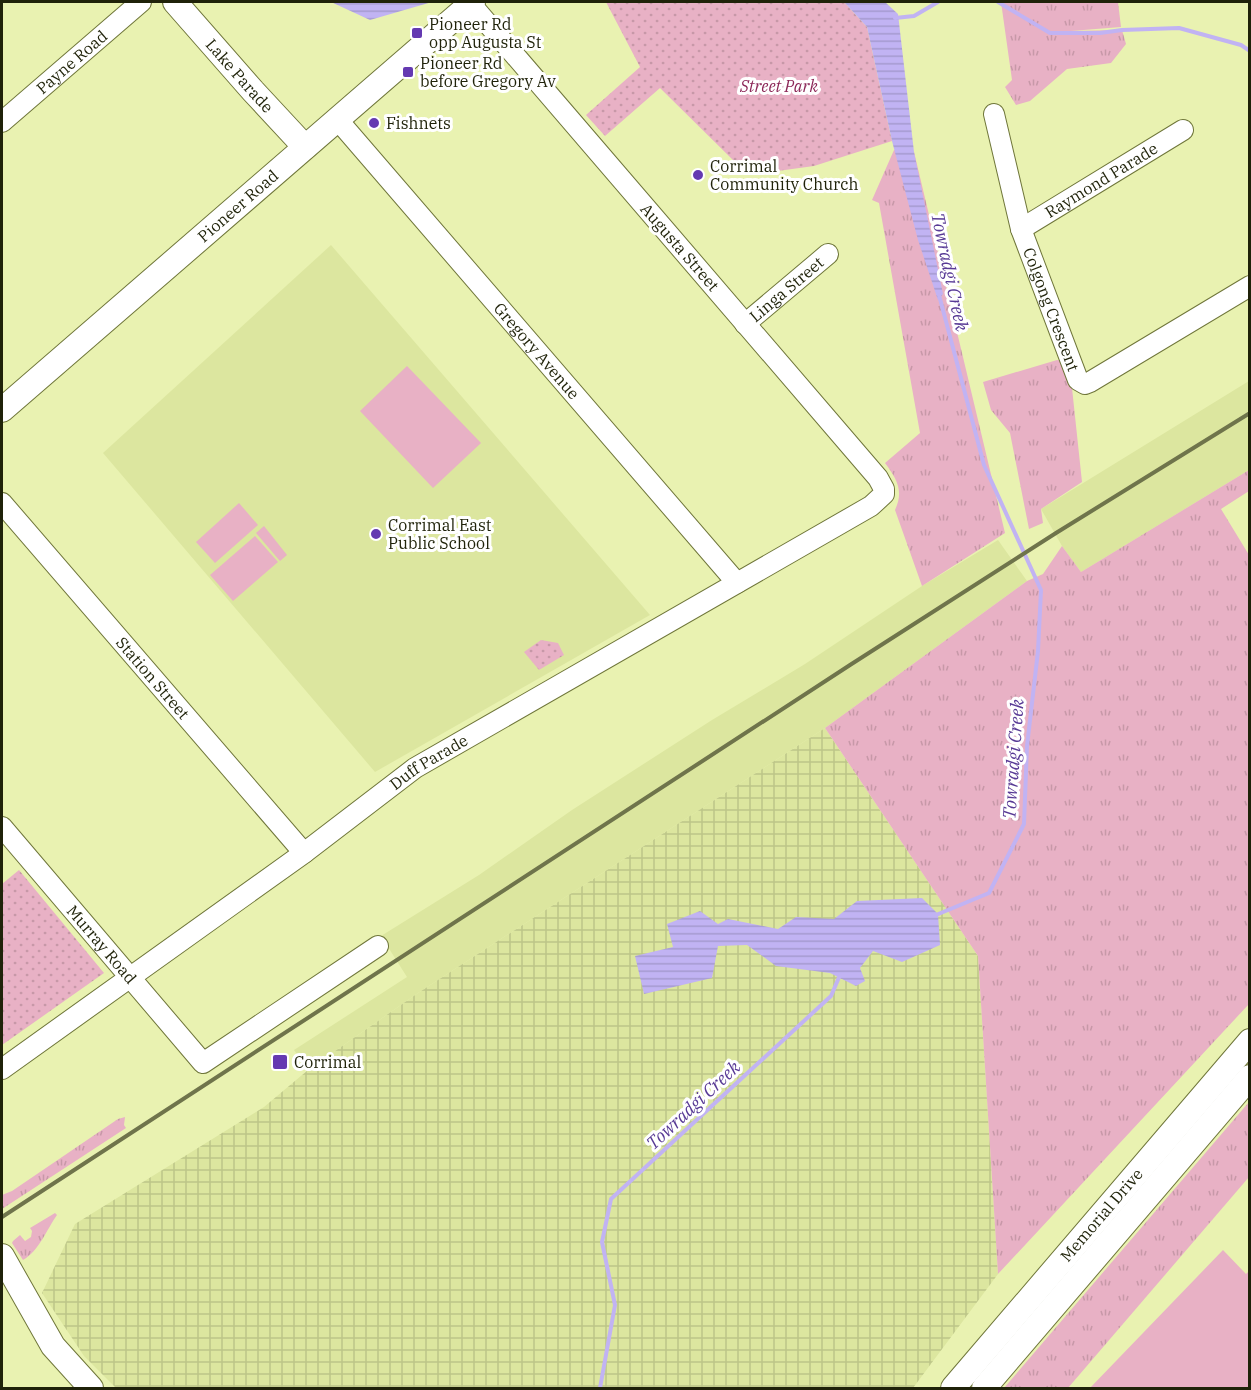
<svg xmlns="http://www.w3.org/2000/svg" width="1251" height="1390" viewBox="0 0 1251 1390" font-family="'IBM Plex Serif',serif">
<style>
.built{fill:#dce69f}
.industrial{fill:url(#industrial-grid)}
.grass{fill:url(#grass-tufts)}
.park{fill:url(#park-dots)}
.garden{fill:#e8b1c5}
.water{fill:url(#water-rules)}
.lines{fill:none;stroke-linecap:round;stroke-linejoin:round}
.stream{stroke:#c1b3f3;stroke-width:4}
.minor-casing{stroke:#6f763a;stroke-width:22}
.major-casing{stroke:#6f763a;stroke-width:26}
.minor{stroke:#fff;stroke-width:20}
.major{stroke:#fff;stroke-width:24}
.rail{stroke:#6f744b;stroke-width:4}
.poi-dot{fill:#6439b1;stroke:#fff;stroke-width:2}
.labels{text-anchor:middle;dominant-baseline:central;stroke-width:6;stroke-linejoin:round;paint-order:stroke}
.poi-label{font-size:16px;fill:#1f2209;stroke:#fff;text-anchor:start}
.street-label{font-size:16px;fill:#1f2209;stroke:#fff}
.park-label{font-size:16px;font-style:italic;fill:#8b2657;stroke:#fff}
.water-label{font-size:18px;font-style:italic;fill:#583a95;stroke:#fff}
</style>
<defs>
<pattern id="industrial-grid" width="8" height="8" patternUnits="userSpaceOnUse" patternTransform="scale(1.5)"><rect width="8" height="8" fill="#dce69f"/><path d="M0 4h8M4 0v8" fill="none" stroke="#bcc588"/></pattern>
<pattern id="grass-tufts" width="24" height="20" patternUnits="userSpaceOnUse" patternTransform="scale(1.5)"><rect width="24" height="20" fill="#e8b1c5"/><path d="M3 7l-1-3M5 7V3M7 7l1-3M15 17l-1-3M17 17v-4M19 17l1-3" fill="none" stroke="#c798a8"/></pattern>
<pattern id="park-dots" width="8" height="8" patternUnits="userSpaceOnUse" patternTransform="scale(1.5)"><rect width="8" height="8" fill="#e8b1c5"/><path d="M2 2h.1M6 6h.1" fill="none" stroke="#c798a8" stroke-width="1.8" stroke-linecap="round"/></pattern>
<pattern id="water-rules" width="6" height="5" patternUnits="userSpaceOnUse" patternTransform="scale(1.5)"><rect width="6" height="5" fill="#c1b3f3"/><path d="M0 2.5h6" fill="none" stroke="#a59acf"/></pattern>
</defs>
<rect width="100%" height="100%" fill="#e9f2b1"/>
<!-- built -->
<g class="built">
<path d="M331 245 650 615 375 772 103 453Z"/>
<path d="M1249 381V470L1081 572 1062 546 1041 509Z"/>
<path d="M998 540 1027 581 825 728 418 993 308 1070 294 1050 407 977 381 936 479 875 572 810 712 720 805 664 922 586Z"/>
</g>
<!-- industrial -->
<path class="industrial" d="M825 728 978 956 998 1274 913 1388H116L84 1356 42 1293 75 1224 264 1107 308 1070 418 993Z"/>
<!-- grass -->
<g class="grass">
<path d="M1001 2H1118L1121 27 1071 31 1122 30 1126 44 1111 63 1067 69 1030 101 1016 105 1005 87 1012 80Z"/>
<path d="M894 150 914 152 1005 533 922 586 895 510C904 491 897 479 885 463L920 433 879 203 872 200Z"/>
<path d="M1057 360 1064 361 1072 388 1082 482 1041 509 1043 523 1029 529 1010 433 991 410 983 382Z"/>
<path d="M1249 470V491L1221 509 1249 555V1004L998 1274 978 956 825 728 1027 581 1043 574 1062 546 1081 572Z"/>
<path d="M1249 1102V1177L1068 1388H1004Z"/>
<path d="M125 1117 124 1125 126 1128 2 1209V1195L12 1191 118 1119Z"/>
<path d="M55 1213 57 1215C47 1229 39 1251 23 1260L12 1243 13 1241 20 1235 25 1241 31 1237 32 1231 30 1228Z"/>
</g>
<!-- park -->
<g class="park">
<path d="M606 2H844L867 27 892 141 814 166 763 173 735 162 660 88 605 136 586 115 640 67Z"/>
<path d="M541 640 558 643 564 655 539 670 524 652Z"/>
<path d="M19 870 104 973 2 1045V884Z"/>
</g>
<!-- garden -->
<g class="garden">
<path d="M407 366 481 443 433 488 360 411Z"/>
<path d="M239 503 258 525 215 563 196 542Z"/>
<path d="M264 526 287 555 280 561 256 533Z"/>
<path d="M255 536 278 562 233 601 210 575Z"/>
<path d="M1223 1250 1246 1274 1249 1271V1388H1090Z"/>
</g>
<!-- water -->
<g class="water">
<path d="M331 2H432L370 20Z"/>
<path d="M844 2H885L898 14 914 152 943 294 938 300 918 240 892 141 867 27Z"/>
<path d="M922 898 938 914 940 945 902 962 873 951 860 968 865 981 856 986 830 973 776 966 747 945 718 946 712 978 644 994 635 956 673 947 667 924 700 911 718 924 728 919 778 929 796 917 834 919 857 901Z"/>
</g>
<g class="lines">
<!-- stream -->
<g class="stream">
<path d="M998 2 1050 33H1100L1122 30 1179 28 1241 45 1250 51"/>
<path d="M895 18 914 16 938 2"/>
<path d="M936 915 989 893 1024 824 1027 746 1038 651 1041 590 984 465 939 295"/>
<path d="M600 1388 615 1305 602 1242 611 1199 831 996 840 975"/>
</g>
<defs>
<g id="minor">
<path id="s1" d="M994 114 1021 229 1078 380 1085 384 1090 382 1250 286"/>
<path id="s2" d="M337 119 737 583"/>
<path id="s3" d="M2 122 141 2"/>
<path id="s4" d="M1021 229 1183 130"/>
<path id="s5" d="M745 324 828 254"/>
<path id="s6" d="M2 503 304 853"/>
<path id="s7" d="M2 827 203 1063 378 946"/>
<path id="s8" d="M2 1069 304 853 415 768 871 506 884 494V489L878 478 470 3"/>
</g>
<g id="major">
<path id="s9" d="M175 2 253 91 305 147"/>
<path id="s10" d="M2 410 473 2"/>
<path d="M2 1256 53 1346 91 1388"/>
<path id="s11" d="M953 1388 1250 1041"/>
<path d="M984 1388 1250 1077"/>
</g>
</defs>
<!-- minor casing -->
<use href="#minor" class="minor-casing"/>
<!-- major casing -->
<use href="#major" class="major-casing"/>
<!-- minor -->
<use href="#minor" class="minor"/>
<!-- major -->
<use href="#major" class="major"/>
<!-- rail -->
<path class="rail" d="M2 1217 850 665 1056 533 1250 413"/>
</g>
<!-- markers -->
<g class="poi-dot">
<rect x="411" y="27" width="12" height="12" rx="3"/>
<rect x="402" y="66" width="12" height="12" rx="3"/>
<circle cx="374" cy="123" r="6"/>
<circle cx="698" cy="175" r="6"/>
<circle cx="376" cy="534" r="6"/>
<rect x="272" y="1054" width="16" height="16" rx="3"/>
</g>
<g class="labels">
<!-- poi labels -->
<g class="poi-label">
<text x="429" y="24">Pioneer Rd<tspan x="429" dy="18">opp Augusta St</tspan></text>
<text x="420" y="63">Pioneer Rd<tspan x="420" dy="18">before Gregory Av</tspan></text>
<text x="386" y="123">Fishnets</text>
<text x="710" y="166">Corrimal<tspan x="710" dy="18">Community Church</tspan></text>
<text x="388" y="525">Corrimal East<tspan x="388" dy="18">Public School</tspan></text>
<text x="294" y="1062">Corrimal</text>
</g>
<!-- street labels -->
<g class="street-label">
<text stroke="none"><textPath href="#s3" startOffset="92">Payne Road</textPath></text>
<text stroke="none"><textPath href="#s9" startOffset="98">Lake Parade</textPath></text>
<text stroke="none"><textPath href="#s4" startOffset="94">Raymond Parade</textPath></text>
<text stroke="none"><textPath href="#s10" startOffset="312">Pioneer Road</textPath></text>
<text transform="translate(680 247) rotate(49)">Augusta Street</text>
<text stroke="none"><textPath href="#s5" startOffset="54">Linga Street</textPath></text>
<text stroke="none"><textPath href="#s1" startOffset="204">Colgong Crescent</textPath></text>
<text stroke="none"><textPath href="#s2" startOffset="306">Gregory Avenue</textPath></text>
<text stroke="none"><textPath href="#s6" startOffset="231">Station Street</textPath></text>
<text stroke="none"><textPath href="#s8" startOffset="526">Duff Parade</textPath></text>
<text stroke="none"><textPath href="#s7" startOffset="154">Murray Road</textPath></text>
<text stroke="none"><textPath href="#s11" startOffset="228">Memorial Drive</textPath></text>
</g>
<!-- park labels -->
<g class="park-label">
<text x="779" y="86">Street Park</text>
</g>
<!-- water labels -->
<g class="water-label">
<text transform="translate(950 272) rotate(78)">Towradgi Creek</text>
<text transform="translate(1013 759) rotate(-86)">Towradgi Creek</text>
<text transform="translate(693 1105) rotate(-43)">Towradgi Creek</text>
</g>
</g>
<!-- border -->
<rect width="1251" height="1390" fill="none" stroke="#1f2209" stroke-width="6"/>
</svg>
